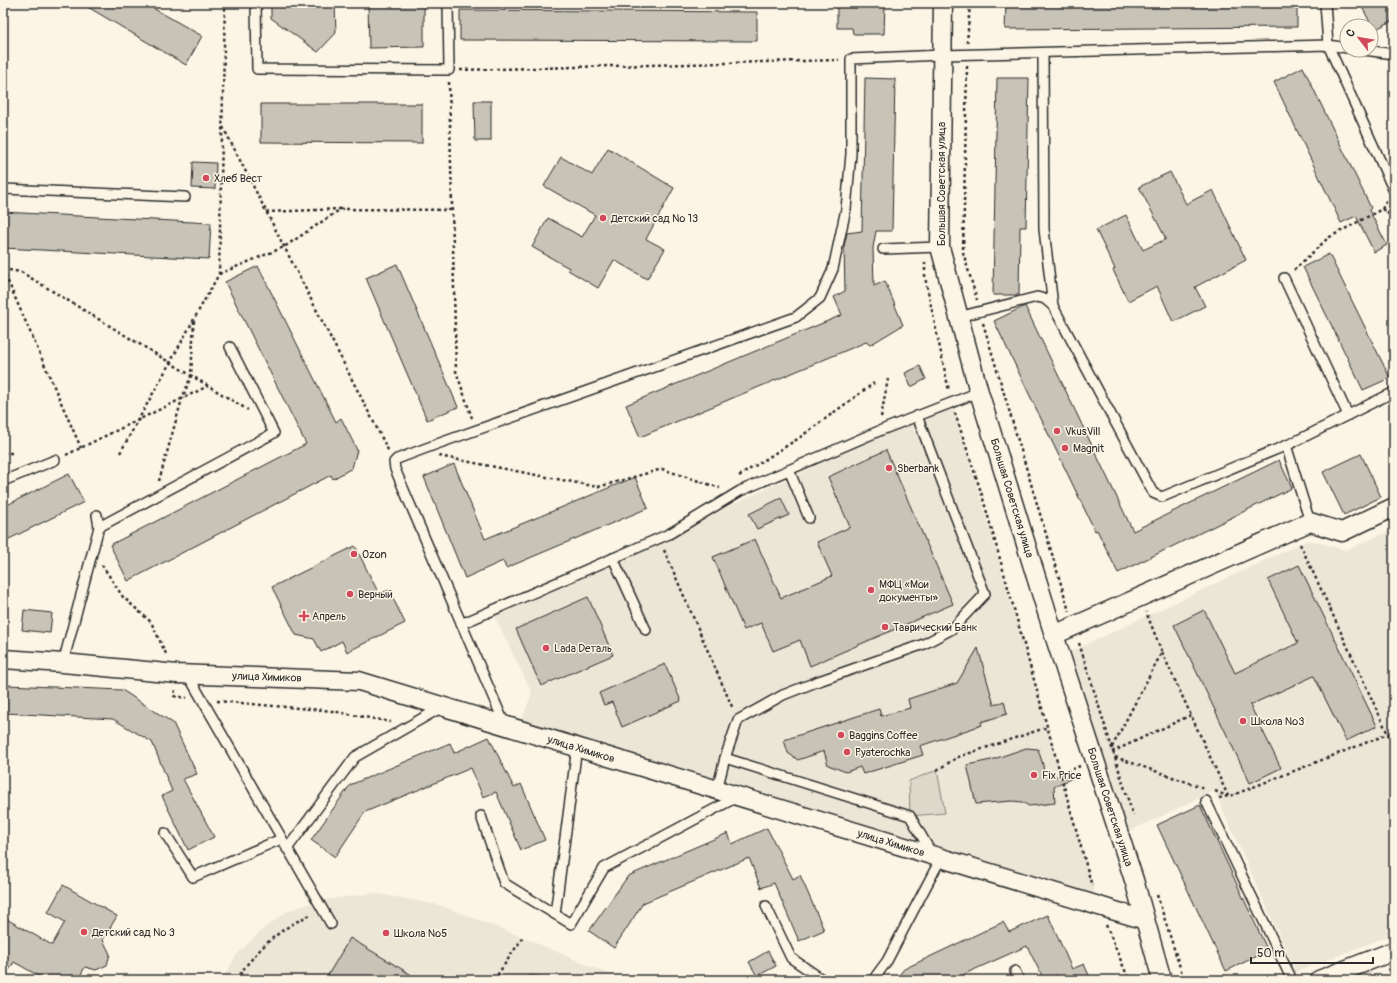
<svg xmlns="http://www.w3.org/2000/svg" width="1397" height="983" viewBox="0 0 1397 983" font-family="Pangolin,sans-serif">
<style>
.built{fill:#ece6d7}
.green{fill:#ded8ca;stroke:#84827a}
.building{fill:#c8c3b7;stroke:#2b2b2b}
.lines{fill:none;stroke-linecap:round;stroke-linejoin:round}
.service-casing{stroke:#2b2b2b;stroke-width:12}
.minor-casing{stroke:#2b2b2b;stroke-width:21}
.path{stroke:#2b2b2b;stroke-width:2.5;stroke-dasharray:3 3;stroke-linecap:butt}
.service{stroke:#fcf5e5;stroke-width:9}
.minor{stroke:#fcf5e5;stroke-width:18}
.poi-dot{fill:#d1495b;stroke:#fcf5e5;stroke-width:1.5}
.labels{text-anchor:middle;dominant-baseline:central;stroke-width:3;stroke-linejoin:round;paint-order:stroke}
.poi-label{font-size:11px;fill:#2b2b2b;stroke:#fcf5e5;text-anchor:start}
.street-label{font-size:11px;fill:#2b2b2b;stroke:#fcf5e5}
</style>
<rect width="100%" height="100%" fill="#fcf5e5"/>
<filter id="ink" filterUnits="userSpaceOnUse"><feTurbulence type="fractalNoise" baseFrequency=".025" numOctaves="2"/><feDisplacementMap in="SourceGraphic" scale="8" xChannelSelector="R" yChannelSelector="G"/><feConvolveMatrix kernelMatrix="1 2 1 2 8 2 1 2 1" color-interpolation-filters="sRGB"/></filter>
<g filter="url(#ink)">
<!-- built -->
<g class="built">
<path d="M952 402 1048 727 1098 905 518 730 532 693 492 611 659 539Z"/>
<path d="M1394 529V934L1296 972 1214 791 1128 832 1070 652 1308 540 1346 550Z"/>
<path d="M374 893 439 905 523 937 622 980H222L237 954 264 928 288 911 317 901Z"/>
</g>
<!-- green -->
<g class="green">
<path d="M937 770 945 813 910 816 909 781Z"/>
<path d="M529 975 551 978 555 980H521Z"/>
</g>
<!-- building -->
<g class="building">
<path d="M81 3H144L202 36 186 65Z"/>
<path d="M271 3H335L336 33 318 52 271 18Z"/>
<path d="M368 3H424V47L369 48Z"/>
<path d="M837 3H885L884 34H853L852 28H837Z"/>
<path d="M1006 3H1297V27L1005 29Z"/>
<path d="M1360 3H1394V20L1374 30Z"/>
<path d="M460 10 757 12V41L460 40Z"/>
<path d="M1303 67 1371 208 1369 210 1387 245 1374 252 1356 216 1341 223 1274 82Z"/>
<path d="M865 78 895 79 892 231H876L873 248 874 286 885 281 903 325 870 345 866 342 640 437 626 405 842 315 834 297 845 291 844 246 847 233 862 231Z"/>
<path d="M997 78H1029L1026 227H1020L1019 295H993Z"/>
<path d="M474 101H491V141H475Z"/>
<path d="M261 104H422V143L261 142Z"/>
<path d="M608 148 674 188 646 239 665 249 647 279 614 260 598 288 568 270 569 268 532 247 548 218 582 237 595 215 544 186 561 157 592 175Z"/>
<path d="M193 162 216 163 215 189 192 188Z"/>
<path d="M1170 172 1186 204 1213 190 1246 260 1195 287 1205 306 1173 322 1157 286 1128 301 1113 270 1115 269 1096 230 1126 215 1143 250 1166 239 1139 187Z"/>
<path d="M3 212 211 223 209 259 3 248Z"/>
<path d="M1329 254 1390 378 1363 390 1303 267Z"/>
<path d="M397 264 458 407 427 420 366 278Z"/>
<path d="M258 266 336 422 341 418 357 450 352 468 333 479 331 475 128 581 110 545 306 444 225 282Z"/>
<path d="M1025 306 1133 531 1279 460 1292 488 1118 573 1097 530 1095 531 994 321Z"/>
<path d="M920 366 926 379 911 387 905 373Z"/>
<path d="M886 450 953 604 810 666 800 640 773 651 761 623 744 630 713 557 755 539 781 598 832 576 817 542 850 527 828 477Z"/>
<path d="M1361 454 1381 497 1344 515 1323 472Z"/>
<path d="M454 464 485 539 635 477 648 508 506 568 503 561 465 578 424 477Z"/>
<path d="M69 474 84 502 3 542V507Z"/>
<path d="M781 498 789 515 757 529 749 514Z"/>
<path d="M355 546 379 594 389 590 405 623 347 652 342 641 321 652 314 639 296 635 272 587Z"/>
<path d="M1299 565 1377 726 1346 741 1314 676 1250 705 1281 768 1250 783 1174 625 1204 610 1235 673 1298 643 1268 580Z"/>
<path d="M588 597 613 655 541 686 516 629Z"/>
<path d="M24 610 52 613 50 633 22 630Z"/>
<path d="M978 648 994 705 1004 701 1007 714 981 722 982 725 920 746 923 755 863 774 860 767 846 772 828 765 824 751 798 760 788 753 784 740 879 709 881 716 910 708 908 699 957 683Z"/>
<path d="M665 664 681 701 622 727 612 702 604 705 599 693Z"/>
<path d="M7 685 122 690 173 723 197 774 183 779 214 837 188 850 162 796 172 791 152 742 113 719 6 713Z"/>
<path d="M489 737 514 788 521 784 545 840 521 850 496 792 483 797 471 768 365 812 335 857 311 840 350 785 450 743 454 753Z"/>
<path d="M1026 748 1038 749 1043 765 1044 775 1073 778 1054 786 1055 803 1029 806 1022 802 1012 801 976 804 967 765 991 760Z"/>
<path d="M1200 805 1268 951 1226 971 1157 825Z"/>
<path d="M767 828 793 879 800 875 824 930 799 941 774 883 761 888 749 858 643 903 614 948 589 931 628 876 728 833 732 844Z"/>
<path d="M63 885 117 916 103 940 110 954 107 965 96 970 85 967 78 980H46L14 962 3 980V917L52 945 65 922 48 912Z"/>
<path d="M1048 915 1072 969 1084 964 1091 980H1048L1057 976 1056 975 1044 980 1027 946 951 980H895L904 969 1003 922 1009 932Z"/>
<path d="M350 938 420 980H325Z"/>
<path d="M768 951 776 966 757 976 749 962Z"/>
</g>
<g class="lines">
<defs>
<g id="service">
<path d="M256 3 257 69 449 70 448 3"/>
<path d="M1325 3 1328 45 1347 48"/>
<path d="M1364 50 1394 54"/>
<path d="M1043 53 1044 229 1053 306"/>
<path d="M3 189 185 197"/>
<path d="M883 249 940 247"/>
<path d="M1284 278 1348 415"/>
<path d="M958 317 1037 297 1045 299 1053 306 1153 493 1162 497 1292 443 1394 392"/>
<path d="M1286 445 1310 522"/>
<path d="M789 470 809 518"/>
<path d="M3 481 55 460"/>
<path d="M99 527 274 433 230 347"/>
<path d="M613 558 646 630"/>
<path d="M461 624 669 534 740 491 879 431 979 392"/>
<path d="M63 663 99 527 97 515"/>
<path d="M188 675 331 924"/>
<path d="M505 725 395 469 394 462 397 459 437 444 796 317 820 298 833 269 846 209 851 154V59L942 55 1328 45 1393 189"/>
<path d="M725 758 910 816 932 854"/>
<path d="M717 790 725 758 738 720 783 695 816 682 924 644 952 629 985 594 917 416"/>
<path d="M1206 801 1292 980"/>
<path d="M481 816 504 883 571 924 604 868 737 797"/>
<path d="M165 833 193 877 281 839"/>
<path d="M287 849 355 757 442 707"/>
<path d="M766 906 791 958 823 980"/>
<path d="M555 914 577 747"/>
<path d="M1015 971 1019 980"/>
<path d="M873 980 887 961 941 858"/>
</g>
<g id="minor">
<path d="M943 3 940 247 979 392 1054 635 1134 880 1162 980"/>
<path d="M1054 635 1310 522 1342 532 1394 507"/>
<path d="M3 659 63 663 177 674 359 681 1145 920"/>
<path d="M1319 980 1394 951"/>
</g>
</defs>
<!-- service casing -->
<use href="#service" class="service-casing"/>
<!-- minor casing -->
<use href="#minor" class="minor-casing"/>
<!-- path -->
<g class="path">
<path d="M967 43 970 3"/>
<path d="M967 66 963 252 977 300"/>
<path d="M460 70 839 60"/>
<path d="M449 82 456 371 472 418"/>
<path d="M223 127 389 452"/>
<path d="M1382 209 1394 218"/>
<path d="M266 212 341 209"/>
<path d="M925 262V277L949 391"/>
<path d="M3 269 21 272 248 410"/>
<path d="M3 270 81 448"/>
<path d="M1294 270 1328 238 1382 209 1387 200"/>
<path d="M219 274 284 247 341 209 453 210"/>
<path d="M983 323 1069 611"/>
<path d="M955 413 982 495 1092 886"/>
<path d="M881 417 888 379"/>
<path d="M3 453H12"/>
<path d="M120 453 219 274 225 3"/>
<path d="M66 455 208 386"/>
<path d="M439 456 598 487 662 469 720 488"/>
<path d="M739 476 799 438 874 383"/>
<path d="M159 481 182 399 191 376 194 321"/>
<path d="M1300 544 1394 747"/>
<path d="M664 550 733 709"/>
<path d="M102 565 123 597 151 622 167 656"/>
<path d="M1079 643 1133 815"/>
<path d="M1162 652 1228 796"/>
<path d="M175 690 174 696 187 698"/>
<path d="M217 701 332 711 391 722"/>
<path d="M1112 747 1162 652 1146 612"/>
<path d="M1112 752 1191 715"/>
<path d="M1115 757 1204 788"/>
<path d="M937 770 958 757 1048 727"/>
<path d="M1061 774 1080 766"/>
<path d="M1215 791 1227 796"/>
<path d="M1219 798 1233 795 1388 734 1394 730"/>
<path d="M1157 895 1184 980"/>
<path d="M1106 925 1129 980"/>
<path d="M237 980C241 973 245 966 251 960 267 940 289 924 312 914"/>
<path d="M494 980 523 937"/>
</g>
<!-- service -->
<use href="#service" class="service"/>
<!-- minor -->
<use href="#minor" class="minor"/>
</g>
</g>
<!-- markers -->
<g class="poi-dot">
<circle cx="206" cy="178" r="4"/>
<circle cx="603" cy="218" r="4"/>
<circle cx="1057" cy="431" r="4"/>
<circle cx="1065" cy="448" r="4"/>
<circle cx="889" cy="468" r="4"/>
<circle cx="354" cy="554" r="4"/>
<circle cx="871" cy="590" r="4"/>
<circle cx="350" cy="594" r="4"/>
<path d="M302 610h4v4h4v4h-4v4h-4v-4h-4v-4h4z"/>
<circle cx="885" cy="627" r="4"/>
<circle cx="546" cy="648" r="4"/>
<circle cx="1243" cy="721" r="4"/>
<circle cx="841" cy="735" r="4"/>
<circle cx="847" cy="752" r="4"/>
<circle cx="1034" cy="775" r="4"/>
<circle cx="84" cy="932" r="4"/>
<circle cx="386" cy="933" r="4"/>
</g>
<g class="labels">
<!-- poi labels -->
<g class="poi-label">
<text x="214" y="178">Хлеб Вест</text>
<text x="611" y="218">Детский сад № 13</text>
<text x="1065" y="431">VkusVill</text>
<text x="1073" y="448">Magnit</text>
<text x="897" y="468">Sberbank</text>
<text x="362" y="554">Ozon</text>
<text x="879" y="584">МФЦ «Мои<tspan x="879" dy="13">документы»</tspan></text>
<text x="358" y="594">Верный</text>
<text x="312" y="616">Апрель</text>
<text x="893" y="627">Таврический Банк</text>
<text x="554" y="648">Lada Dеталь</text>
<text x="1251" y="721">Школа №3</text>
<text x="849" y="735">Baggins Coffee</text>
<text x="855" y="752">Pyaterochka</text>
<text x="1042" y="775">Fix Price</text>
<text x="92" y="932">Детский сад № 3</text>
<text x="394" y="933">Школа №5</text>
</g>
<!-- street labels -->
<g class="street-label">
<text transform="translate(941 184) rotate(-90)">Большая Советская улица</text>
<text transform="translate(1012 498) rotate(73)">Большая Советская улица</text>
<text transform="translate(267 677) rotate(2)">улица Химиков</text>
<text transform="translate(581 749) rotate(17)">улица Химиков</text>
<text transform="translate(1110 807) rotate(72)">Большая Советская улица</text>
<text transform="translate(891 843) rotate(17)">улица Химиков</text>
</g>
</g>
<!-- margin -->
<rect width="1397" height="983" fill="none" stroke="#fcf5e5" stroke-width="16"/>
<rect x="8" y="8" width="1381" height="967" fill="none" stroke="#2b2b2b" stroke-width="1.5" filter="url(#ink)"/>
<!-- north arrow -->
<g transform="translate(1359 38) rotate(301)"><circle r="19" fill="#fcf5e5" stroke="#a8a49b"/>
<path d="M0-3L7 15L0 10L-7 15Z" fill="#d1495b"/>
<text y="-6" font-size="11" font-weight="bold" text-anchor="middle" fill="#2b2b2b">С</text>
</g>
<!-- scale -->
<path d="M1251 957v6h122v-6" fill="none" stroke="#2b2b2b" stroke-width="2"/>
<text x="1257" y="957" font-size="12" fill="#2b2b2b" stroke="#fcf5e5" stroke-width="3" paint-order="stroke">50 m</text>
</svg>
